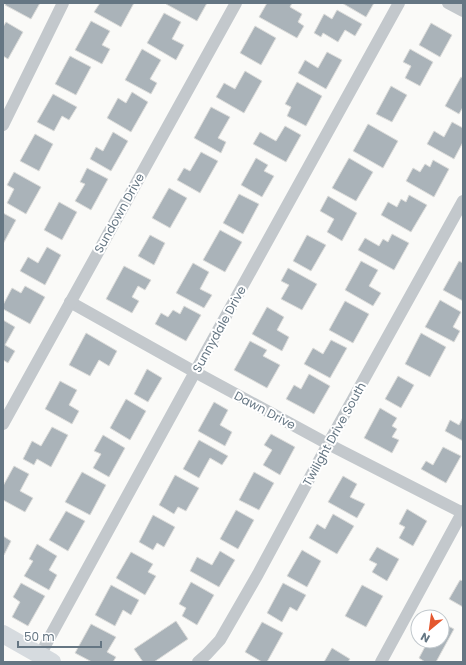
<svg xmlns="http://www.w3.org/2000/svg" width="466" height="665" viewBox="0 0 466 665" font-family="Poppins,sans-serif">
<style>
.building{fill:#aab3b9;stroke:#dcdcda}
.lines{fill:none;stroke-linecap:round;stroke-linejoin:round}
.street{stroke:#c3c8cc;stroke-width:12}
.secondary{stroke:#d6dbdf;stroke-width:18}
.labels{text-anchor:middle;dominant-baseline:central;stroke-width:4;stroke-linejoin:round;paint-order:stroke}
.street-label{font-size:12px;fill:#657683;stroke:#fff}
</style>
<rect width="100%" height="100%" fill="#fafaf8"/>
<!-- building -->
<g class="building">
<path d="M6 3H40L31 19 5 5Z"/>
<path d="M100 3H134L121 27 94 12Z"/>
<path d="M167 3H207L197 21 166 4Z"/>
<path d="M267 3H292L290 7 302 14 298 22 304 26 297 38 259 17Z"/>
<path d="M342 3H374L366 17Z"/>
<path d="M337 10 362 24 355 36 345 30 338 42 323 33 321 37 314 33 324 14 332 19Z"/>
<path d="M164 13 181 22 172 39 184 45 176 60 147 43Z"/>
<path d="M91 21 110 31 102 45 110 49 102 64 75 50Z"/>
<path d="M6 22 23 32 8 59 3 56V27Z"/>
<path d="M431 23 452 35 440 57 419 45Z"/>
<path d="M255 26 276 38 261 65 240 53Z"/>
<path d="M142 49 161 60 150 79 157 83 151 94 125 80Z"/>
<path d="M410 49 433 62 420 86 405 78 411 66 403 62Z"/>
<path d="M327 52 342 60 326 89 298 73 305 60 318 68Z"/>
<path d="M70 56 91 67 76 95 55 84Z"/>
<path d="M245 71 262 81 244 113 216 97 224 83 235 89Z"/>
<path d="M461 77 463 78V107L459 114 445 106Z"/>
<path d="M297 82 322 96 306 126 287 116 291 107 285 104Z"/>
<path d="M391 86 407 95 392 122 376 114Z"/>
<path d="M132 92 148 102 131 132 107 118 118 98 126 103Z"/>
<path d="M53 94 77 107 69 120 62 116 54 131 37 122Z"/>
<path d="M211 107 230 117 218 138 226 142 221 153 194 138Z"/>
<path d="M452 122 463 128V142L454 159 427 144 434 131 444 137Z"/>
<path d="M368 124 398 141 383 168 353 151Z"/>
<path d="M285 126 301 135 286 162 253 144 260 132 276 141Z"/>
<path d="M113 132 128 141 111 171 90 159 96 147 103 151Z"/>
<path d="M35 134 53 144 39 171 20 161Z"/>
<path d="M201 152 218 161 200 193 177 180 184 168 190 171Z"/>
<path d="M256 158 268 165 264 171 274 176 262 197 241 185Z"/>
<path d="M349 158 373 172 356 201 332 188Z"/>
<path d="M433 160 449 169 434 197 406 181 413 168 420 172 425 164 430 167Z"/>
<path d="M87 168 108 179 91 210 75 201 85 184 80 182Z"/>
<path d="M14 172 41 187 26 214 7 203 14 189 7 185Z"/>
<path d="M169 188 187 198 170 228 152 218Z"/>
<path d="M239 194 259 204 243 234 223 223Z"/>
<path d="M409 195 427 205 411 232 381 215 388 202 397 207 401 199 406 202Z"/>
<path d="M328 196 357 213 342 241 327 232 334 219 320 211Z"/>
<path d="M59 202 77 212 62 240 44 230Z"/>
<path d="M3 213 16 220 3 244Z"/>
<path d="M220 230 242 242 225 272 203 260Z"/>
<path d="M392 234 409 243 394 270 358 250 365 238 379 246 383 239 388 242Z"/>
<path d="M150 235 165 243 154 265 138 256Z"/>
<path d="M307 235 326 245 311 271 293 261Z"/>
<path d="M47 247 61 255 45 285 20 271 28 257 38 263Z"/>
<path d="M361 261 378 270 369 286 381 293 373 306 345 290Z"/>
<path d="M459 261 463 263V301L443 290Z"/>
<path d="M193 263 209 272 200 289 212 295 204 308 176 293Z"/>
<path d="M124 266 151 280 145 290 138 286 132 297 139 301 132 313 106 299Z"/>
<path d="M288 268 317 284 302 310 281 299 289 285 281 281Z"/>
<path d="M25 286 45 297 30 324 3 309V305L12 288 21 293Z"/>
<path d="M440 300 461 312 453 327 460 331 454 342 425 327Z"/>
<path d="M345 301 369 314 353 343 329 330Z"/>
<path d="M184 306 201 315 186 341 155 324 161 313 168 317 173 310 180 314Z"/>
<path d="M267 307 284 317 277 330 289 337 282 351 252 334Z"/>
<path d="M3 320 15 327 5 345 15 351 8 363 3 360Z"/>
<path d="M86 333 117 351 109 366 99 360 90 376 69 365Z"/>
<path d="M421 333 446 347 430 377 405 364Z"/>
<path d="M331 340 347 348 330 378 304 364 313 348 323 354Z"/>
<path d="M250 341 267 350 263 356 280 365 267 388 234 370Z"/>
<path d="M147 369 162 378 148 402 134 394Z"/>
<path d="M309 374 330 386 314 414 286 399 294 385 301 389Z"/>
<path d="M398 376 414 385 401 408 385 399Z"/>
<path d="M60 381 77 390 69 405 79 411 72 424 45 409Z"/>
<path d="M126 399 146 411 130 440 110 428Z"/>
<path d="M214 402 228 410 220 425 232 432 225 446 198 431Z"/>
<path d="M380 408 397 418 392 426 397 429 392 437 399 440 392 453 364 438Z"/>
<path d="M463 417V441L445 431 450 420 459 425Z"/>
<path d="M52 427 68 435 51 467 37 459 34 465 23 459 32 441 41 446Z"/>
<path d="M271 434 295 447 280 475 263 465 272 450 264 445Z"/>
<path d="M103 435 125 448 109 477 93 468 101 454 94 451Z"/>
<path d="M199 440 228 456 222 465 210 458 199 478 183 469Z"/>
<path d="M443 447 461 456 446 483 421 469 426 461 433 465Z"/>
<path d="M14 466 29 474 20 491 33 498 25 512 3 500V486Z"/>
<path d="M82 472 106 485 90 515 65 502Z"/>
<path d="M254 472 274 483 259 510 239 500Z"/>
<path d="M175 475 199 488 186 511 178 507 174 514 159 505Z"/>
<path d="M343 476 357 484 350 497 365 504 357 518 328 502Z"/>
<path d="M407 509 427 521 413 546 399 538 405 527 399 524Z"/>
<path d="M236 510 254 520 238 549 220 539Z"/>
<path d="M66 511 85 521 68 551 49 540Z"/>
<path d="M333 514 354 526 337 554 309 538 317 524 325 529Z"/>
<path d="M153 515 175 527 164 547 157 543 153 550 139 542Z"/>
<path d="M3 536 11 541 4 555H3Z"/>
<path d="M37 544 57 556 49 570 57 575 49 590 24 576 33 561 29 559Z"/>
<path d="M377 547 399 559 387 581 372 572 377 564 369 560Z"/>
<path d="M302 550 321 561 307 587 287 576Z"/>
<path d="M220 551 235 560 219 587 190 571 197 557 212 565Z"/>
<path d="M131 552 153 564 148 572 156 576 145 595 116 578Z"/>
<path d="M460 580 463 581V607L449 599Z"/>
<path d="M191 582 214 595 197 625 182 616 186 608 179 604Z"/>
<path d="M21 583 45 596 28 626 12 617 20 602 13 597Z"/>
<path d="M283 583 306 595 297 611 290 607 282 622 267 613Z"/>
<path d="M111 585 139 600 131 615 123 610 115 626 95 615Z"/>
<path d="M362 585 383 596 366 627 345 616Z"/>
<path d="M176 621 188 639 154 662H143L134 649Z"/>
<path d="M262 622 283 633 267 662H262L245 652Z"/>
<path d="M442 623 454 629 436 662H425L419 658 428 641H442Z"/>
<path d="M91 624 116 637 107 652 116 657 113 662H92L75 653Z"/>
<path d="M332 648 350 659 348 662H324Z"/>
</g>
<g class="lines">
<!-- street -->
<g class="street">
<path d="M448 3 463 11"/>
<path d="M3 125 63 3"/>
<path d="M70 302 195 372 328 444 463 513"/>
<path d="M3 424 236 3"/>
<path d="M40 655 195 372 399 3"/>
<path d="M198 662 207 654 220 640 258 574 328 444 463 201"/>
<path d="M381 662 463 511"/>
</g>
<!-- secondary -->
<path class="secondary" d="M3 634 52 662"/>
</g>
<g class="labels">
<!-- street labels -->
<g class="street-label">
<text transform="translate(119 213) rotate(-61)">Sundown Drive</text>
<text transform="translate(219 329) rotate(-61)">Sunnydale Drive</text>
<text transform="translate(265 410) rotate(28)">Dawn Drive</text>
<text transform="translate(334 434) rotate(-61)">Twilight Drive South</text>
</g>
</g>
<!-- border -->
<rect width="466" height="665" fill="none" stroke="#657683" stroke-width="8"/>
<!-- north arrow -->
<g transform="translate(430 629) rotate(209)"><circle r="19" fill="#ffffff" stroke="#c1c8cd"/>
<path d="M0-3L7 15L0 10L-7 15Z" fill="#e4572e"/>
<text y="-6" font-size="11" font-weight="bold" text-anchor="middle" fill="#657683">N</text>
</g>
<!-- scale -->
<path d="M18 641v6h83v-6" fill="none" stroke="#657683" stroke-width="2"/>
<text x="24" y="641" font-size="12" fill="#657683" stroke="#ffffff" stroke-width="3" paint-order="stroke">50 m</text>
</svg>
